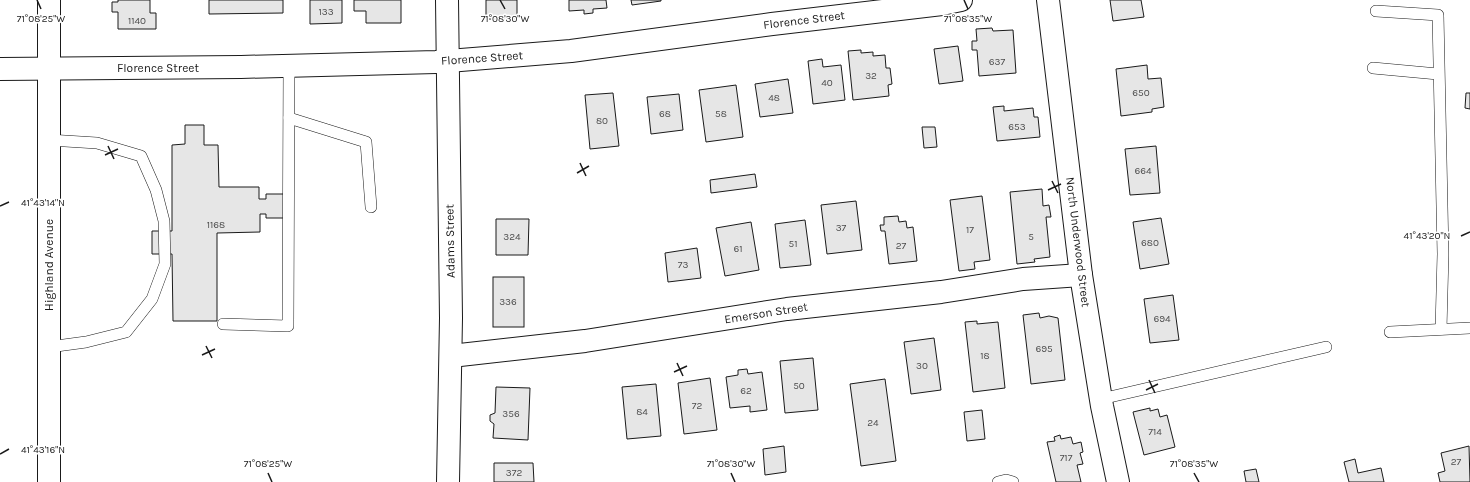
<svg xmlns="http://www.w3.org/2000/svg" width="1470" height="482" viewBox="0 0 1470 482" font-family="Karla,sans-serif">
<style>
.building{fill:#e6e6e6;stroke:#1a1a1a}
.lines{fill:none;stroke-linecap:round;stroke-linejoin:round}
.lane-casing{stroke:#1a1a1a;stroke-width:12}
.street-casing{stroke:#1a1a1a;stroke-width:24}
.secondary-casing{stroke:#1a1a1a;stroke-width:24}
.lane{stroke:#fff;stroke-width:11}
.street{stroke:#fff;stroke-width:22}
.secondary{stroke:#fff;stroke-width:22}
.ticks{fill:none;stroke:#1a1a1a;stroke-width:1.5}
.labels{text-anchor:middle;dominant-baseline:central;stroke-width:3;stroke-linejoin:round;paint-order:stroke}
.number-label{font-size:10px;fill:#4d4d4d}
.street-label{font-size:12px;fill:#1a1a1a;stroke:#fff}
.ticks-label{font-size:10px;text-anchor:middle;fill:#1a1a1a;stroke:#fff;stroke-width:3;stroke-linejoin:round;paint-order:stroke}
</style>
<rect width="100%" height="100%" fill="#fff"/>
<!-- building -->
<g class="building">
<path d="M118 0H150V13H156V29H118V12H112V2H118Z"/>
<path d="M209 0H283V13L209 14Z"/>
<path d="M310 0H342V23L310 24Z"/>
<path d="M354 0H401V23H366V11H354Z"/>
<rect x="486" y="0" width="31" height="19"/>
<path d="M569 0H606L607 8 593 9V13L584 14V10L569 11Z"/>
<path d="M631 0H661V1L632 5Z"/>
<path d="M1110 0H1141L1144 17 1113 21Z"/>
<path d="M992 28 993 31 1013 30 1016 73 979 76 977 50H972V41H977L976 29Z"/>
<path d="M958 46 963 81 939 84 934 49Z"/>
<path d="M861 50V53L873 52V56L885 55 886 68H890L892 84 888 85 889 96 853 100 848 51Z"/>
<path d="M822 59 823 67 841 65 845 100 813 104 808 61Z"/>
<path d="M1147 65 1148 79 1161 78 1164 107 1152 109V112L1121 116 1116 69Z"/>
<path d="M788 79 793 113 760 117 755 84Z"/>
<path d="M736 85 743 137 706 142 699 90Z"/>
<path d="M613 93 619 146 590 149 585 95Z"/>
<path d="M1466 93H1470V109L1465 108Z"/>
<path d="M679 94 683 130 651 134 647 97Z"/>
<path d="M1004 106V111L1033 108 1034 117H1038L1040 137 997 141 993 107Z"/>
<path d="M185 125H204V145H218L219 187H259V199H266V194H285L286 218H266V214H260V232L217 233V321H173L172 254H152V231H172V145L185 144Z"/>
<path d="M922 127H935L937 147 924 148Z"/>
<path d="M1156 146 1160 193 1130 195 1125 149Z"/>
<path d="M755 174 757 187 711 193 710 180Z"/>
<path d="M1042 189 1043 206 1049 205 1051 217H1046L1050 257 1034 259 1035 262 1017 264 1010 192Z"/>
<path d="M982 196 990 260 974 262 975 269 959 271 950 200Z"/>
<path d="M856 201 862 250 827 254 821 205Z"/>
<path d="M898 216 899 222 906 221 907 228 913 227 917 261 889 264 885 231H881L880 225H884V217Z"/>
<path d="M1161 218 1169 264 1140 269 1133 222Z"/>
<path d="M496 219H529L528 255H496Z"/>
<path d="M805 220 811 265 780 268 775 224Z"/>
<path d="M751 222 759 270 725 276 716 228Z"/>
<path d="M697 248 701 278 668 282 665 253Z"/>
<rect x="493" y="277" width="31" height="50"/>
<path d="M1173 295 1179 340 1150 343 1144 299Z"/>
<path d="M1039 313 1040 318 1049 316 1058 318 1065 380 1031 384 1023 315Z"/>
<path d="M977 321V324L998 322 1005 388 973 392 965 322Z"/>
<path d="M934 338 941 390 911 394 904 342Z"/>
<path d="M813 358 818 410 785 413 780 361Z"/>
<path d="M747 369 748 374 762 372 767 410 750 412V406L730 408 726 377 738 375V370Z"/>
<path d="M710 378 717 430 684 434 678 383Z"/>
<path d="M885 379 896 461 861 466 850 384Z"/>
<path d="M656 384 661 436 627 439 622 387Z"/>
<path d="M496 387 530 388 528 440 493 438 494 424 490 421V415L495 413Z"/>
<path d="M1150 408V411L1158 409 1160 417 1167 415 1175 447 1144 455 1133 412Z"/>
<path d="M982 410 985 439 967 441 964 412Z"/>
<path d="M1060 435 1061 439 1071 437 1073 444 1081 442 1083 452 1080 453 1083 464 1077 465 1081 482H1056L1047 442 1055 441 1054 437Z"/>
<path d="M784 446 786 472 765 475 763 449Z"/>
<path d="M1469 446 1470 482H1440L1438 473 1445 471 1441 453Z"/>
<path d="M1355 459 1358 473 1381 468 1384 482H1349L1344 462Z"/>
<path d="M494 463H533L534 482H494Z"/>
<path d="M1256 469 1259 482H1246L1244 471Z"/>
</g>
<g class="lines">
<defs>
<g id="lane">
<path d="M1376 11 1438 15 1443 254 1441 329"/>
<path d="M1373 68 1438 74"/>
<path d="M289 118 366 142 371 207"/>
<path d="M49 140 97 143 141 156 156 190 164 221 165 264 152 299 126 332 86 342 49 347"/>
<path d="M223 324 288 326 289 66"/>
<path d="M1390 332 1470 328"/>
<path d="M1101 399 1326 347"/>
<path d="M998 482 1006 480 1013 482"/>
</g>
<g id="street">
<path d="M447 0 451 318 448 482"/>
<path d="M1048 0 1081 275 1102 406 1118 482"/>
<path d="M0 69 241 67 436 62 571 51 772 24 942 4 961 0"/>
<path d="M451 356 585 341 787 309 941 292 1023 279 1081 275"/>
</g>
<path id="secondary" d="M49 0V482"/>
</defs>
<!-- lane casing -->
<use href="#lane" class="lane-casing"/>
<!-- street casing -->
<use href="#street" class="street-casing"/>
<!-- secondary casing -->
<use href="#secondary" class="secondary-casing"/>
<!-- lane -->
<use href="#lane" class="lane"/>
<!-- street -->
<use href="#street" class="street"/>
<!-- secondary -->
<use href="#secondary" class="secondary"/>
</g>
<!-- ticks -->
<path class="ticks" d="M37 0 41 9M500 0 505 9M964 0 968 9M108 146 114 159M105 155 118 149M580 163 586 176M577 173 589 166M1052 181 1058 193M1048 190 1061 184M0 206 9 202M1461 236 1470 232M206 346 212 358M202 355 215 349M677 363 683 376M674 372 687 366M1149 380 1155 393M1146 390 1158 384M0 454 9 449M268 473 272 482M731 473 735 482M1194 473 1199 482"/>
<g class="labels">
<!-- number labels -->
<g class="number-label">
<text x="326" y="12">133</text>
<text x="137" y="21">1140</text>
<text x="997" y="62">637</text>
<text x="871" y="76">32</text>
<text x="827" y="83">40</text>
<text x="1141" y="93">650</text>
<text x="774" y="98">48</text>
<text x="665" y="114">68</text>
<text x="721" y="114">58</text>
<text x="602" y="121">80</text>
<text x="1017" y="127">653</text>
<text x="1143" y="171">664</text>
<text x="216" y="225">1168</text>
<text x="841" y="228">37</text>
<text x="970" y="230">17</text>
<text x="512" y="237">324</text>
<text x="1031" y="237">5</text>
<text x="1150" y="243">680</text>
<text x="793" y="244">51</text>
<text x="901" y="246">27</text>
<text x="738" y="249">61</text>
<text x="683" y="265">73</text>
<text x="508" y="302">336</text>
<text x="1162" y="319">694</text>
<text x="1044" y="349">695</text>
<text x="985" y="356">18</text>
<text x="922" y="366">30</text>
<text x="799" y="386">50</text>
<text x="746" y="391">62</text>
<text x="697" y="406">72</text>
<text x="642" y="412">84</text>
<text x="511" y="414">356</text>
<text x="873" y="423">24</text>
<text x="1155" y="432">714</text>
<text x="1066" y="458">717</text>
<text x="1456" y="462">27</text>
<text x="514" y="473">372</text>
</g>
<!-- street labels -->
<g class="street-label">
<text transform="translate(804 20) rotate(-7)">Florence Street</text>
<text transform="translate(482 58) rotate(-4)">Florence Street</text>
<text x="158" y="68">Florence Street</text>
<text transform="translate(450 241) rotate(-91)">Adams Street</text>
<text transform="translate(1078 242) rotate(83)">North Underwood Street</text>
<text transform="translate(49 265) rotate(-90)">Highland Avenue</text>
<text transform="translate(766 313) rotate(-9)">Emerson Street</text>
</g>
</g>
<g class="ticks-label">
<text x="41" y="22">71°08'25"W</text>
<text x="505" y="22">71°08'30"W</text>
<text x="968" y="22">71°08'35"W</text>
<text x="43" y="206">41°43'14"N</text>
<text x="1427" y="239">41°43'20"N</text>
<text x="43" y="453">41°43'16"N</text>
<text x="268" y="467">71°08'25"W</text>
<text x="731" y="467">71°08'30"W</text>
<text x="1194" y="467">71°08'35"W</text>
</g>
</svg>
